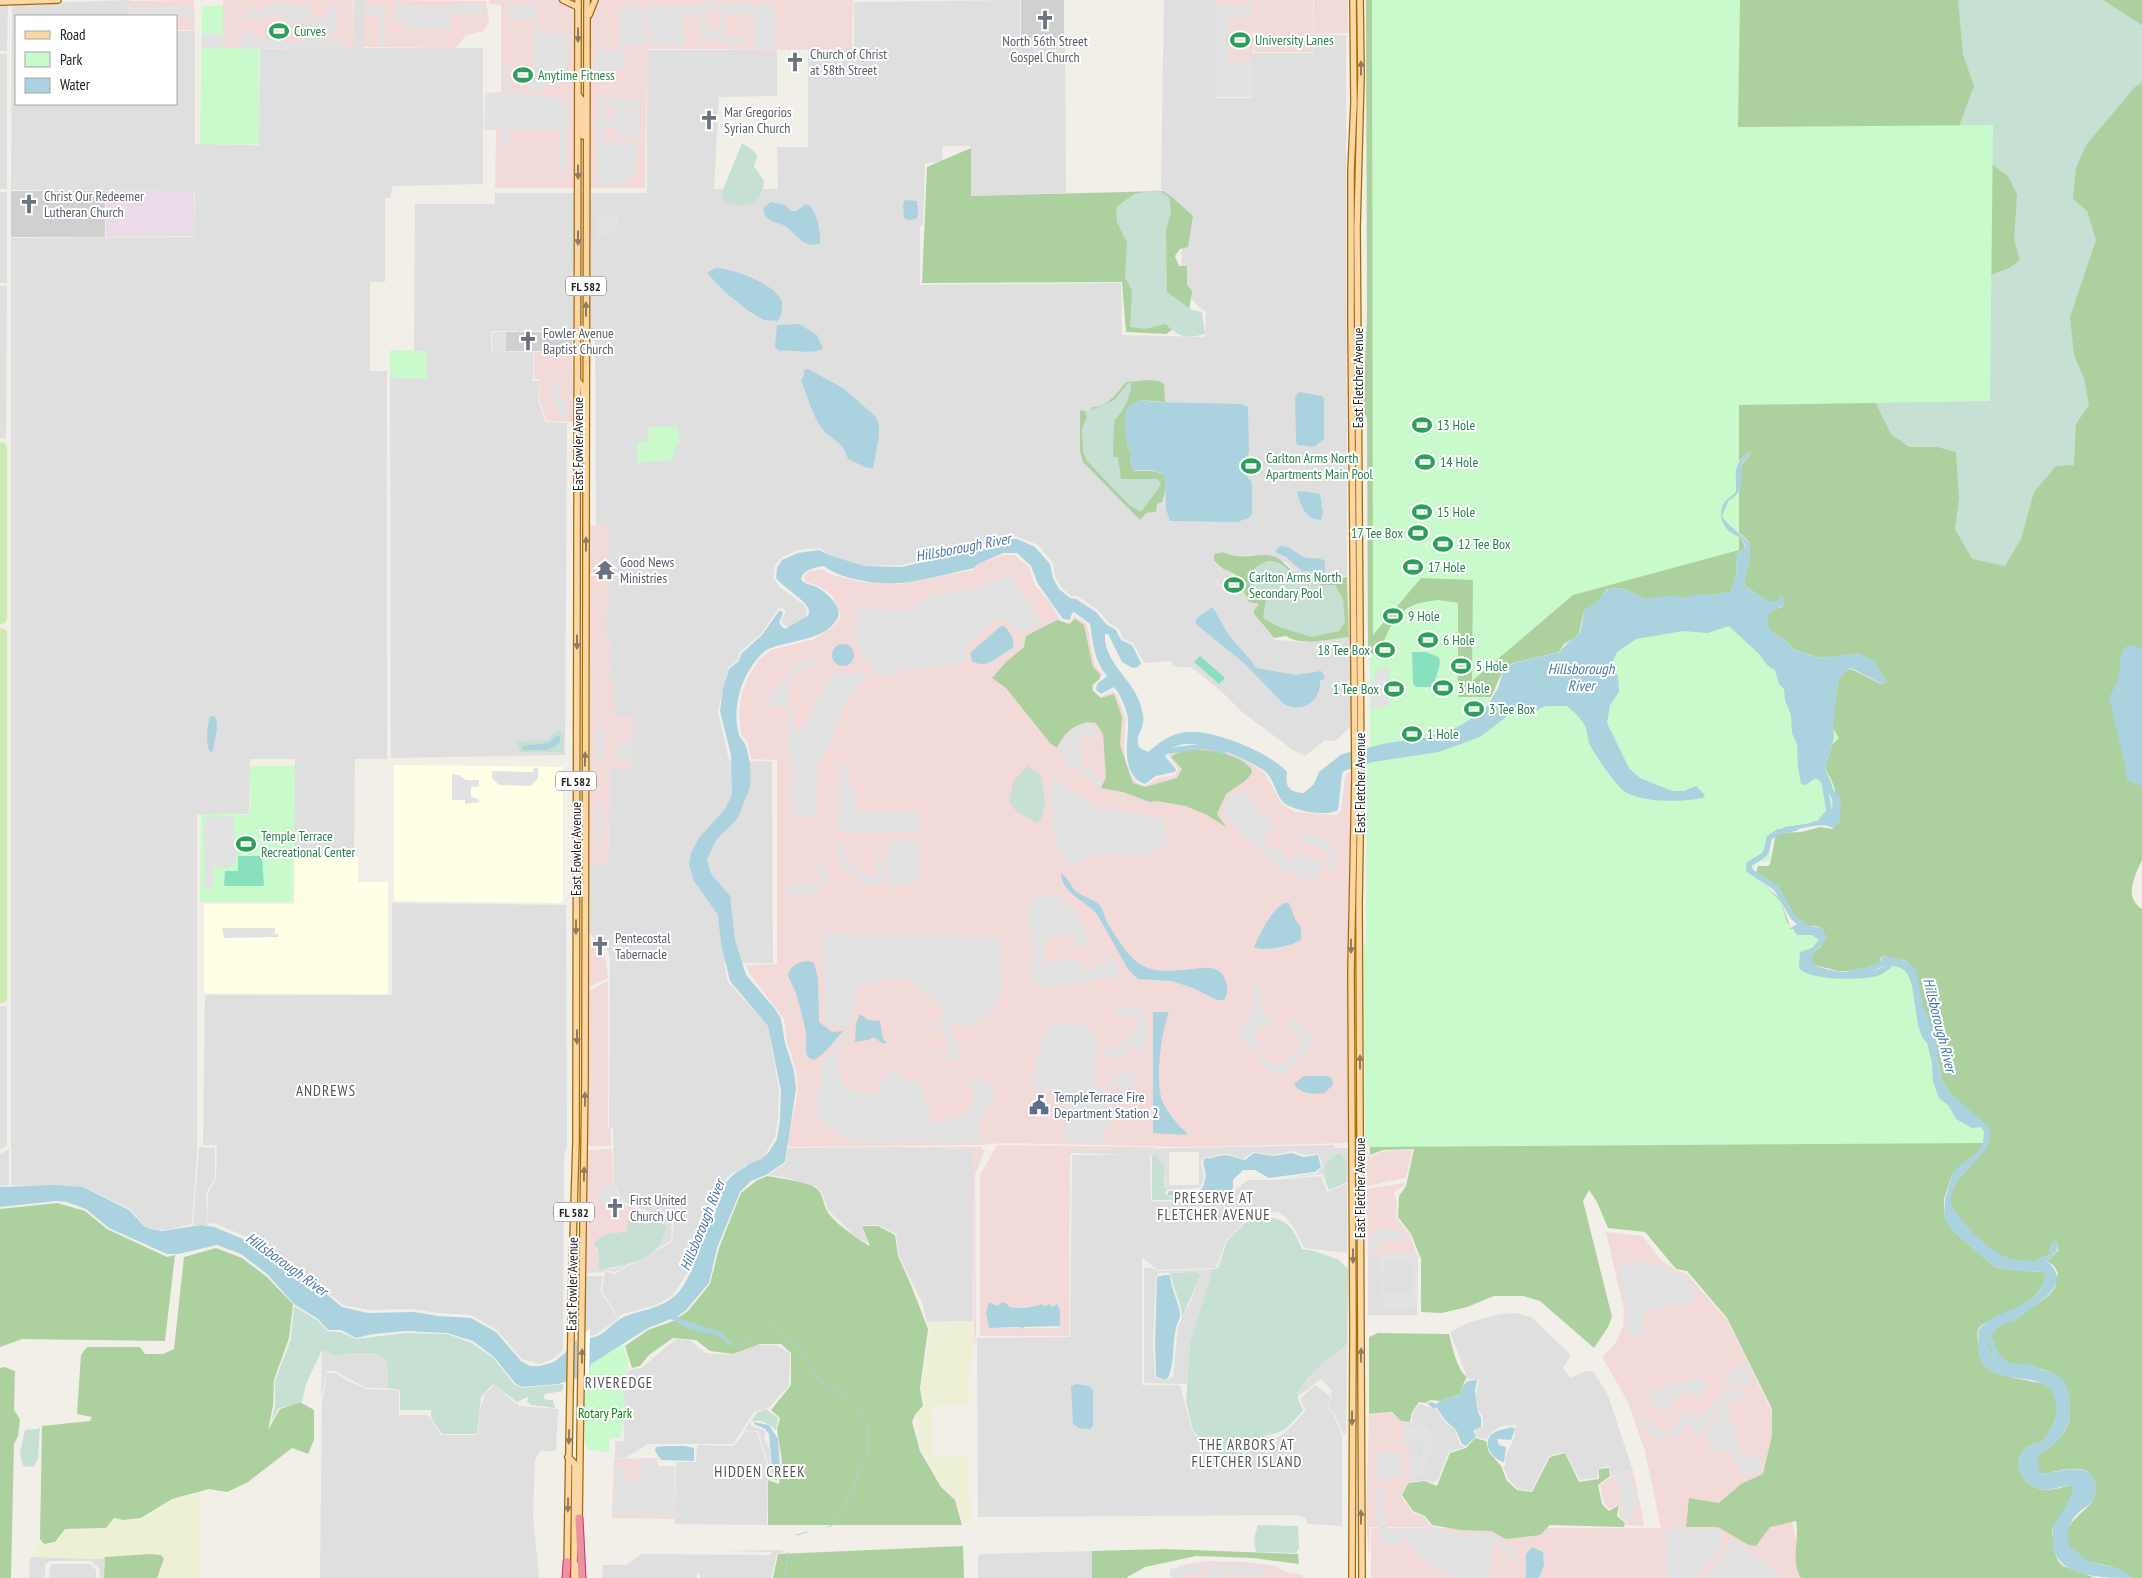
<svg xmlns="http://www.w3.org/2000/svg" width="2142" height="1578" viewBox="0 0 2142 1578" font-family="'PT Sans Narrow',sans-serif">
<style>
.residential{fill:#e0dfdf;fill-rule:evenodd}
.commercial{fill:#f2dad9;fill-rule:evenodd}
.industrial{fill:#ebdbe8}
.education{fill:#ffffe5}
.religious{fill:#d0d0d0}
.farmland{fill:#eef0d5}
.grass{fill:#cdebb0}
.forest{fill:#add19e}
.wetland{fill:#c6e0d4}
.park{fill:#c8facc}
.pitch{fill:#88e0be}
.parking{fill:#e2e2e2}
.water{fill:#aad3df}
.pier{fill:#fff}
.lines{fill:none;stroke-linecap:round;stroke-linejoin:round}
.stream{stroke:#aad3df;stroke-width:1}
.river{stroke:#aad3df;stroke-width:5.5}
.major-casing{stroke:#a06b00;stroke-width:8}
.highway-casing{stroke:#dc2a67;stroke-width:9}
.major{stroke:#fcd6a4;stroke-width:5.5}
.highway{stroke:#e892a2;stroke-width:7}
.oneway{fill:#8f7c63}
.labels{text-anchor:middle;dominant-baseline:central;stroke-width:4;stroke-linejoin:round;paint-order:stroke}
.shield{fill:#fff;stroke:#646464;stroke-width:1}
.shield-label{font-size:12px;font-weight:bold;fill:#222}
.leisure-label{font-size:14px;fill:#27864d;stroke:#fff;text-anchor:start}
.worship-label{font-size:14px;fill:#5b616d;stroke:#fff;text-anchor:start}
.street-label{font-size:14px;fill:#222;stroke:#fff}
.service-label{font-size:14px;fill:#4e5e75;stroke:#fff;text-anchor:start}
.park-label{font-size:14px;fill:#0c8416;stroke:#fff}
.water-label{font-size:15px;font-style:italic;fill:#4a7aab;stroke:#fff}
.neighbourhood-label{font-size:15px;letter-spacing:1px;fill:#555;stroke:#fff}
</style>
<rect width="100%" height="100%" fill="#f2efe9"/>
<!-- residential -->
<g class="residential">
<path d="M130 0 129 16H16V104H176V31H195V144L259 145 260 49H353L354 0H365L364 48H483V184L392 186 391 198H385V282H370V371H387V759H355L354 856H294L295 759H250L249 814 197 815V1151L192 1224 167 1230 150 1229 144 1225 130 1209 84 1187 11 1185V238L194 237 195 191 11 190 12 4Z"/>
<path d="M1020 0V39H1065L1066 193 970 196 971 146H943L942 162 925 163 923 226H920V285L1121 283 1122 335 1205 337 1206 311 1200 308 1181 288 1183 214 1168 202 1161 188 1164 0H1215V98H1253V53H1314V35H1346L1347 576H1305L1295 572 1287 563 1270 555 1229 556 1223 552 1213 554 1214 562 1222 569 1235 574 1250 601 1260 604 1252 611 1275 640 1309 642 1350 637 1351 726 1335 741 1325 740 1305 756 1293 750 1242 712 1221 691 1191 667H1177L1172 665V661L1144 663 1133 643 1123 639 1119 629 1109 623 1098 610 1077 596H1071L1062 588 1055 577 1053 563 1038 545 1016 536 1007 537 975 549 956 551 902 565 864 566 831 556 819 548 798 550 782 557 775 565 773 578 780 587 804 605 807 611 805 621 788 627 784 625 781 621 786 612 782 608 778 609 761 634 739 653 738 660 728 668 718 711 729 761H772L773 963H724L728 982 768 1026 779 1091 778 1119 775 1137 761 1162 750 1163 727 1177 690 1269 672 1296 656 1305 623 1314 618 1318 602 1291 605 1271 614 1274 672 1242 674 1221 623 1202 614 1183 613 1128H609L610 959 606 944 598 942 589 933 588 863H608L610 766 632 767V717H614V679H609L610 634H606V613H609V526H596L595 331H491V351L533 352V381H539L538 400 546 422 567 423 565 755 391 758 390 378H427V351H414L415 204H495V193H647V50H777V96L719 97 714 189H778L777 147H808V50H854V2Z"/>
<path d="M0 3H8L7 51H0Z"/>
<rect x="0" y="54" width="7" height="135"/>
<rect x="0" y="192" width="7" height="91"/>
<path d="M0 286H7L6 439 0 438Z"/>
<path d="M392 903 566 905 567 1146 564 1156 563 1350 553 1359 539 1364 522 1359 497 1330 471 1315 438 1313 413 1309 368 1310 343 1305 266 1245 216 1224 208 1223V1193L216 1179 217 1145H203L205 995H392Z"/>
<path d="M0 1006H7V1145L0 1150Z"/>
<path d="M1334 1145 1335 1148H1349L1348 1183H1346L1347 1169 1324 1173V1179L1321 1174 1278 1179 1317 1173 1322 1167V1161L1318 1154 1304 1155 1292 1151 1273 1155 1253 1152 1243 1159 1229 1154H1219L1213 1158 1204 1157 1201 1162 1204 1175 1201 1188 1166 1190 1164 1189 1165 1177 1157 1156 1075 1153V1150ZM1169 1152H1199V1185H1169Z"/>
<path d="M199 1147 215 1148V1178L206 1193 208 1225H193Z"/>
<path d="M898 1147 973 1149V1321L927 1322 922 1302 899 1256 896 1234 878 1225H861L868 1243 857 1238 828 1210 823 1195 817 1187 784 1177 768 1175 786 1163 788 1148Z"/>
<path d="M9 1149V1185L0 1186V1154Z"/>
<path d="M1072 1155H1150L1151 1201 1220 1202 1248 1180H1277L1321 1176 1327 1192 1347 1184V1253L1304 1248 1297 1233 1287 1218 1278 1212 1255 1211 1226 1241 1216 1268 1157 1270 1142 1257V1385H1180L1192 1430 1206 1449 1223 1461H1229L1242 1457 1249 1448 1258 1447 1268 1436 1279 1437 1291 1427 1306 1410 1300 1399 1315 1385 1331 1397 1327 1407 1333 1413 1342 1435V1526L1308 1524 1305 1518 1297 1515 978 1517 977 1338 1070 1337Z"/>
<path d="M662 1219 672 1222 671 1241 628 1265 615 1272 606 1270 604 1272 585 1273V1268L612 1269 632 1263 657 1249 667 1226 662 1222Z"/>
<path d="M1416 1253 1418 1256 1417 1315H1368V1255Z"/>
<path d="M1144 1268H1152L1157 1271 1213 1269 1190 1343 1187 1384 1144 1383ZM1195 1272 1201 1274 1191 1301 1178 1326 1173 1377 1164 1381 1155 1376 1153 1343 1156 1277 1159 1273Z"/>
<path d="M585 1276H603L600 1291 618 1319 595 1335 590 1336 585 1334Z"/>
<path d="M1516 1313 1531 1317 1571 1355 1563 1368 1570 1378 1586 1371H1593L1608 1395 1633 1471 1611 1473 1609 1466 1599 1468 1597 1478 1580 1480 1565 1452 1549 1456 1531 1491 1518 1489 1509 1480 1503 1466H1505L1506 1455 1514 1438 1516 1425 1501 1426 1492 1432 1486 1439 1477 1437 1475 1431 1483 1427V1417L1479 1412 1476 1395 1479 1380 1468 1379 1450 1332 1470 1322 1501 1314Z"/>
<path d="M676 1339 689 1340 706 1353 732 1355 758 1345H774L782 1348 790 1353 789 1385 770 1407 754 1412 733 1444H648L625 1458 615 1459V1441H624L623 1383 629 1370 641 1368Z"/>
<path d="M1347 1345 1346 1433 1344 1435 1334 1413 1328 1407 1332 1397 1329 1394 1333 1392 1321 1379 1299 1396 1300 1388 1320 1366Z"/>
<path d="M322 1350 335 1356 353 1353 381 1355 387 1360 388 1388H366L335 1371H327L321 1398Z"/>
<path d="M327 1373H335L346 1380 366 1389 399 1390V1415H428L441 1435H478L480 1409 485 1394 494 1385 519 1406 558 1409 556 1451H541L535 1459 533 1516 539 1578H320L322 1402Z"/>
<path d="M1419 1404 1436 1409 1444 1421 1455 1430 1460 1445 1465 1447 1449 1452 1437 1481 1432 1482 1425 1480 1410 1482V1445H1403V1422L1412 1423 1413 1412Z"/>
<path d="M757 1412 751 1421V1426L764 1430 766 1433 764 1438 769 1447 772 1480 769 1479V1467L758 1431 745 1430 741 1435Z"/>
<path d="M746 1431 757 1432 768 1467 767 1525 675 1524 676 1462H696L697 1445 733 1446Z"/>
<path d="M783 1550V1553L777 1554 771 1578H700V1574L697 1573V1578H602L603 1565H626L642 1554 771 1555V1552L718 1551Z"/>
<path d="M1092 1551V1578H978V1555L981 1554Z"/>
<path d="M30 1557 100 1559 105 1557 104 1578H100L99 1568 91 1561H50L45 1564V1578H29Z"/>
<path d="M51 1564H90L96 1570V1578H49Z"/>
</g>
<!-- commercial -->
<g class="commercial">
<path d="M194 0 195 30H176V16H130V1Z"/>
<path d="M223 0H353V49L223 48Z"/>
<path d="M365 0 486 1 489 21 484 31 466 35 456 48 364 47Z"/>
<path d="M489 0H853L852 50 647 49 645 188H495L496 130H484L485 93 501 92V5L489 4Z"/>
<path d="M1215 0H1313L1314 52H1254L1253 20V97H1215Z"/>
<path d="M1314 0H1348V33L1314 34Z"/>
<path d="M534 352H572L574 422 547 421 539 399V379H534Z"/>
<path d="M589 525 609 526V613H606V633L611 634 609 679H614V716L632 717V767H610L608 863H588Z"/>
<path d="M1002 555H1014L1029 567 1034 584 1050 602 1060 620 1071 623 1074 616 1087 624 1095 665 1103 675 1096 681 1093 690 1101 697 1113 691 1117 695 1126 719 1124 747 1125 759 1129 773 1137 783 1145 786 1157 778 1175 775 1178 769 1168 755 1170 752 1181 747H1200L1235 754 1264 772 1282 804 1295 812 1335 815 1341 811 1345 777 1347 773 1352 771 1348 910 1349 1143 1191 1147 1002 1143 982 1145 789 1147 788 1140 798 1092 796 1070 787 1042 784 1019 750 974 746 965 777 964V760L751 759 747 741 741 735 739 710 742 692 751 672 759 660 771 650 814 639 834 626 841 617 833 596 819 586 806 582 804 576 808 572 823 569 829 574 861 582 901 584 973 570 978 564Z"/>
<path d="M590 939 603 944 608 978 589 987Z"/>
<path d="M608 981V1128L611 1129V1146H587L589 991Z"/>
<path d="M997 1145 1154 1147 1155 1149 1076 1150 1075 1153 1070 1154 1069 1336H980V1175ZM989 1303 997 1306 1007 1304 1011 1307 1018 1309 1024 1306 1038 1307 1041 1304 1050 1306 1059 1328H989L986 1313Z"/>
<path d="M898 1147H982V1150H985L975 1175 976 1333 974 1348 973 1149Z"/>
<path d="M612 1149 613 1183 621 1203 650 1214 629 1221 627 1231 617 1232 595 1248 599 1253 598 1269 585 1268 587 1150Z"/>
<path d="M1367 1149 1370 1157 1384 1151 1412 1150 1406 1178 1367 1186Z"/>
<path d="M1405 1183 1404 1186 1394 1192 1397 1203 1396 1217 1410 1235 1416 1253 1368 1255 1367 1189Z"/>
<path d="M1606 1232 1643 1236 1660 1259 1676 1271 1686 1273 1727 1320 1772 1412 1794 1531 1806 1578H1371V1528H1661L1645 1451 1628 1402 1602 1357 1615 1344 1623 1327 1624 1310Z"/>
<path d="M1391 1413 1403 1422V1445L1410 1444V1482L1407 1483 1401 1496 1412 1512 1424 1517 1431 1526 1434 1527H1370L1369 1559 1366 1512 1369 1415Z"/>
<path d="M657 1458 658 1466H675V1519L612 1518 614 1459Z"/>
<path d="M1633 1471 1642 1513 1644 1526 1626 1525V1522L1619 1516 1620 1504 1609 1509 1604 1503 1600 1485 1611 1477V1473Z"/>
<path d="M1205 1561 1245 1562 1276 1566 1286 1572 1303 1575V1578H1178V1566Z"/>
</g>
<!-- industrial -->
<path class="industrial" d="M106 191H194V236L106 237Z"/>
<!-- education -->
<g class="education">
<path d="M394 765 563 767V903L394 901Z"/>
<path d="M294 856H358V882H388V994L204 993V904H294Z"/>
</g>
<!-- religious -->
<g class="religious">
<rect x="1021" y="0" width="43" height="39"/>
<rect x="11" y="191" width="94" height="46"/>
<rect x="492" y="332" width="80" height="19"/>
</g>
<!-- farmland -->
<g class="farmland">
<path d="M973 1321 974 1348 969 1375V1405L934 1406 932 1411 933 1456H969L970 1523H963L956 1499 942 1486 920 1444 917 1415 925 1406 921 1388 929 1343 930 1329 927 1322Z"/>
<path d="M201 1493V1578H157L164 1559 160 1555 150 1554 105 1557 100 1559 37 1557V1541L44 1545 55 1543 66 1530 106 1529 115 1519 124 1522 142 1519 172 1500Z"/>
</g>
<!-- grass -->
<g class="grass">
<path d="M0 442 5 443 7 448V618L5 623 0 624Z"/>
<path d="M0 628 7 630V1000L3 1003H0Z"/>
</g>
<!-- forest -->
<g class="forest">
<path d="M1366 0H2142V860C2135 876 2123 897 2142 909V1578H2131C2114 1558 2084 1570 2071 1549 2057 1526 2081 1516 2092 1502 2096 1497 2096 1489 2095 1484 2092 1459 2058 1472 2042 1474L2037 1473 2033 1467 2036 1457C2051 1448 2070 1432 2070 1414 2071 1374 2054 1370 2020 1365 2013 1365 2003 1363 1998 1359 1994 1356 1991 1351 1987 1348L1989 1332 1994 1327 2015 1320 2049 1295 2055 1288 2058 1273 2054 1266 2047 1261 2058 1251 2057 1241 2051 1244 2050 1254C2040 1259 2031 1264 2021 1264 1999 1263 1949 1225 1950 1201 1953 1171 1987 1161 1990 1133L1986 1124 1967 1115 1959 1108 1942 1080 1935 1049 1924 1020 1915 969 1906 961 1883 956 1880 959 1883 966 1870 972 1838 971 1814 965 1811 960V955L1825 941 1826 937 1820 927C1813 925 1804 928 1797 924 1790 919 1790 910 1786 903 1779 891 1766 883 1756 873L1758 866H1768L1770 864 1776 833 1801 832 1820 827 1832 829 1839 822 1840 798 1833 791 1825 768 1834 738 1832 724 1838 681 1845 671 1851 669 1881 684H1884L1886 681 1874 662 1859 654 1820 658 1793 649 1785 640 1771 632 1767 624 1768 614 1774 609 1783 607 1784 598 1781 596 1778 601H1768L1745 586 1744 582 1750 557V543C1741 532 1730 528 1722 516L1728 500C1745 495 1739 477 1742 464L1748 458 1751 451C1728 466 1741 471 1736 492L1725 500 1719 517 1731 534 1740 537 1745 546V548L1737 554 1736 576 1731 592 1710 595H1699L1682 598 1674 596 1645 599 1622 588 1607 589 1598 602 1584 611 1579 633 1575 638 1564 644 1559 652 1513 663C1500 670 1498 684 1491 697H1458V603C1409 596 1396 609 1379 654H1368L1367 418 1363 411 1367 315Z"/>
<path d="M971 148V196L1163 191 1172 197 1193 216 1188 247 1180 249 1175 256 1179 266H1187V285L1192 291 1187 324 1175 328 1166 334 1126 332 1122 282 922 283 927 167Z"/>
<path d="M1148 380 1159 381 1164 384 1165 402 1139 400 1126 410 1125 430 1128 447 1131 453 1130 463 1134 471H1153L1165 475 1166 487 1162 502 1157 504 1156 512 1146 513 1140 520 1083 462 1080 451V410L1089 412 1093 407C1108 407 1118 392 1126 382Z"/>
<path d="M1223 552C1237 560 1253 554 1268 555 1282 556 1288 570 1297 574 1311 580 1332 578 1347 577L1349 637C1330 639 1303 647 1286 636L1274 638 1255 615 1253 611 1259 604 1249 602 1235 574 1223 569 1214 561V554Z"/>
<path d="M1075 619 1084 625 1093 667 1100 674V679L1092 685 1093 691 1101 698 1114 694 1122 717 1120 745 1133 783 1145 787 1177 778 1182 769 1171 757C1184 744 1222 751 1237 758 1242 760 1247 765 1251 768L1252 773 1245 781 1226 794 1217 814 1226 827 1207 815 1186 806 1157 801 1150 802 1123 792 1101 788 1106 777 1103 734 1096 723C1078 720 1064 732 1057 748L1050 743 1006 688 992 678 1006 662 1024 647 1026 636 1057 620 1069 624Z"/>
<path d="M1368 765 1810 824 1780 827 1770 834V857L1766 861 1755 862 1752 874 1780 899 1800 953 1933 1081 1984 1142 1978 1152 1952 1175 1944 1199 1945 1219 1954 1232 1995 1267 2021 1271 2045 1272C2047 1297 2015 1309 1996 1318 1990 1320 1983 1323 1979 1328 1976 1333 1978 1341 1979 1347 1979 1353 1980 1359 1984 1365 1992 1376 2032 1381 2045 1384 2066 1398 2055 1426 2044 1442 2038 1443 2030 1444 2026 1448 2010 1462 2022 1485 2040 1489 2051 1492 2063 1486 2074 1485L2071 1500 2052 1529 2054 1550 2058 1561 2063 1566 2095 1578H1801C1790 1560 1800 1540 1796 1521L1770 1527 1756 1546 1749 1545 1718 1527H1686L1689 1498 1719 1503 1741 1484 1763 1474 1772 1436V1409L1727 1318 1687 1271 1676 1269 1645 1232 1608 1228 1597 1202 1589 1190 1583 1201 1612 1317 1608 1327 1594 1348 1540 1301 1523 1296H1494L1467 1307 1442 1313 1421 1312V1259L1411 1234 1398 1217 1399 1196 1406 1186 1414 1149 1383 1150 1370 1155Z"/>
<path d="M767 1176C778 1178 808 1182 816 1188 823 1193 823 1202 826 1209 831 1221 859 1240 870 1246L862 1226H878L895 1235 898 1256 911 1285 928 1329 920 1388 923 1406 915 1415 912 1422 920 1451 941 1487 955 1500 962 1525H768V1480L779 1484 782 1461 777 1429 780 1418 771 1410 791 1385V1353L781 1344H760L733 1354 710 1351 696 1340 673 1338 649 1355 640 1366 632 1368 625 1346 648 1330 673 1321 688 1311 710 1284 719 1248 741 1193 756 1181Z"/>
<path d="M57 1203 85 1211 107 1229 167 1257 175 1255 165 1341 22 1339 0 1347V1209Z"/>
<path d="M216 1248 242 1258 267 1277 293 1304 289 1338 274 1380 273 1406 268 1430 280 1409 300 1402 314 1410V1440L308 1454 292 1448 248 1482 227 1492 209 1489 172 1499 141 1518 124 1520 114 1518 106 1528 65 1529 55 1542 44 1544 40 1539 42 1426 90 1421 92 1417 77 1414 81 1355 87 1347H140L145 1354H163L174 1349 184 1257Z"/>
<path d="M1378 1333 1449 1334C1453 1348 1456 1368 1467 1377L1462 1386 1461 1394 1439 1401 1431 1400 1425 1403 1419 1402 1412 1412 1410 1422 1401 1421 1392 1412 1369 1414V1337Z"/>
<path d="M4 1367 15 1371 14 1410 20 1419 18 1436 14 1444 11 1578H0V1368Z"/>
<path d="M1475 1438 1486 1441 1489 1452 1501 1466 1507 1481 1517 1490 1532 1492 1550 1457 1565 1453 1579 1482 1599 1479V1469L1609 1468 1610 1476 1598 1485 1602 1504 1609 1511 1619 1505 1617 1516 1625 1523 1624 1527 1550 1525 1540 1535 1506 1539 1491 1531 1460 1530 1432 1525 1425 1516 1413 1511 1402 1495 1408 1483 1425 1481 1437 1486 1450 1453 1466 1448Z"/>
<path d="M963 1546 964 1578H773L778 1554Z"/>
<path d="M1165 1549 1298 1554 1299 1564 1253 1558 1196 1556 1145 1567 1126 1578H1092V1551Z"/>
<path d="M150 1554 161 1555 164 1559 157 1578H104L105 1557Z"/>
</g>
<!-- wetland -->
<g class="wetland">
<path d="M1958 0H2103L2142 25V83L2135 87 2086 145 2076 168 2073 199 2087 211 2096 240 2070 317 2074 355 2084 378 2089 405 2076 424 2074 465 2056 466 2034 492 2021 539 2005 566 1972 559 1955 529 1959 498 1956 452 1937 447H1909L1891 434 1873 398 1962 286 2009 268 2020 260 2014 240 2017 195 2008 176 1986 160 1953 142 1974 86 1963 55Z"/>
<path d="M742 143 755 152 757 157 754 166 764 181C762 206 746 209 724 201L722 192Z"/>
<path d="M1158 190 1169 197 1171 212 1166 230 1167 292 1192 310 1202 312 1205 334C1183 339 1182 338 1165 324L1145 329 1130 327 1132 291 1125 277 1127 243 1117 222 1116 207 1134 194Z"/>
<path d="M1128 383H1131C1131 397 1124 411 1114 421L1113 457H1118L1121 479H1158L1161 485 1141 512 1129 505 1087 461 1083 451 1082 428 1087 417 1085 413 1114 400Z"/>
<path d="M1267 561C1280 561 1287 566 1293 578L1323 585H1335L1343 599 1345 622 1339 631 1312 637 1279 627 1263 618 1266 599C1253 598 1245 582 1253 570 1256 566 1263 563 1267 561Z"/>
<path d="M560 731 564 734 563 750 561 752H520L517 743 521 741 549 740 553 733Z"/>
<path d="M1028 766 1041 775C1043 789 1050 812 1037 823L1016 811 1009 802 1014 780Z"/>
<path d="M1340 1153 1347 1162 1346 1183 1329 1190C1321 1175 1323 1159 1340 1153Z"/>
<path d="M1152 1156H1157L1160 1162 1164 1164V1188L1168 1190 1165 1192 1166 1195 1178 1200H1152Z"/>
<path d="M650 1214 662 1219V1223L667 1226C664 1233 662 1242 657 1248 647 1261 614 1269 598 1269L599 1253 594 1243C604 1232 613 1234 627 1231L628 1221Z"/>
<path d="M1263 1216C1289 1220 1292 1226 1302 1249L1315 1251 1339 1260 1348 1269 1347 1345C1334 1354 1296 1383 1298 1399 1299 1402 1302 1407 1303 1410 1292 1423 1284 1434 1267 1435L1257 1446 1249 1447 1241 1455 1228 1458 1207 1448 1193 1430 1186 1402 1190 1343 1213 1269 1218 1268 1227 1241 1250 1218Z"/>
<path d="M1195 1272 1201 1274 1182 1318C1182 1303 1173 1290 1171 1275L1168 1273Z"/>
<path d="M294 1306 317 1320 327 1331 340 1332 356 1339 406 1333 447 1334 472 1343 493 1358 515 1385 523 1388 563 1384V1391L545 1394 543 1397 546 1400H553L555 1408 532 1405 527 1402 528 1397 517 1402 493 1384 481 1397 477 1434H442L431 1418V1410H400V1390L388 1388 387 1360 376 1354 353 1353 335 1356 322 1350 306 1384 302 1402 279 1408 271 1422 275 1406V1381L291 1339Z"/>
<path d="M766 1409 778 1418 776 1430C769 1424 761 1418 751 1422L757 1412Z"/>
<path d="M40 1427 38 1459 33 1467 23 1466 20 1453 25 1430 38 1429Z"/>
<path d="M1258 1525 1298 1526 1299 1548 1296 1553 1257 1552C1252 1544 1255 1534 1258 1525Z"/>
</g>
<!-- park -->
<g class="park">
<path d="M1372 0H1740L1738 127 1993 125 1990 401 1739 405V550L1573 595 1472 681 1473 580 1421 578 1373 635Z"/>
<path d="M202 6H223V48L259 49V144H200Z"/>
<path d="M390 350 427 351V379L390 378Z"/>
<path d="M675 426 678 428 680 442 676 444 672 460 637 463V443L648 441 649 427Z"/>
<path d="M1438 600 1458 603V697H1491C1470 740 1410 737 1370 747V662L1368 654H1379C1393 618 1399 605 1438 600Z"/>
<path d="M1713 609 1828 713 1833 728 1839 738 1828 748 1824 766C1838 791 1838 795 1833 822L1809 824 1795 829 1780 827 1770 834V857L1766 862H1755L1752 873 1781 902 1787 922 1792 928 1821 937V947L1809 952 1806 961 1815 972 1874 973 1892 962 1910 973 1931 1046 1937 1080 1966 1121 1982 1127 1986 1133V1143L1365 1147 1364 944 1366 943 1367 754 1448 740 1633 617Z"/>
<path d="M250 766H295L293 902H200L201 814 250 815Z"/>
<path d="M622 1345 628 1359V1369L622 1383 626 1412 620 1438H610L609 1452 589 1450 585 1444V1376L591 1364Z"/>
</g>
<!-- pitch -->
<g class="pitch">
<path d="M1412 652H1425L1439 657 1440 664 1433 687H1416L1413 684Z"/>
<path d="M1200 656 1225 678 1219 684 1194 662Z"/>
<path d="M238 856H262L264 886H224L225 871H238Z"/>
</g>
<!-- parking -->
<g class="parking">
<path d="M704 3H718V9H706V30L713 31V26L718 27V41H701V15H685L684 24H681V31L684 32V45L647 44V5H696V8H701V5Z"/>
<path d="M271 5H311V19H325V49L241 48V33H254V40H264L265 32H271L273 39H283L284 42H305V23L280 25V13L274 14 263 19H244V14L252 8 255 11H262Z"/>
<path d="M394 5H484V14H451L450 29H408L404 28V20H394Z"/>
<path d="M507 5H537V18L507 20Z"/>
<path d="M720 5H754V14H724V38H742V45H726L720 40Z"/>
<path d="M756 5H775L774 48H755Z"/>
<path d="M1224 5H1252V18H1228V62H1252V97H1215V7H1223Z"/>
<path d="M131 6H190L193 11V22H189V15L131 16Z"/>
<path d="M327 6 336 7V32H332V40H345V48H327Z"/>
<path d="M366 6H382V8H385V44L379 45V14H366Z"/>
<rect x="620" y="7" width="24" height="39"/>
<path d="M535 23H541V34H567V78H555V80L546 81V91H529L528 88V74L534 67Z"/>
<rect x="202" y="34" width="20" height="14"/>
<path d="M596 50H624V69L596 70Z"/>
<path d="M503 63H508L509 92 545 96 562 99 567 103 566 171H560V130H509L508 144H502V129H485V94L503 93Z"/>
<path d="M597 98H627V121L630 120V99H639V138H619L618 128H603V139H596V121L614 120 613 105H605L604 120H597Z"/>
<rect x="596" y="142" width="25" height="43"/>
<path d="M622 142 637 143 636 170 626 182H621Z"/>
<path d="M597 215H618V226L602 237H596Z"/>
<rect x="492" y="332" width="14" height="19"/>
<path d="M553 385H560V397L567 406V417L559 419V410L553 400Z"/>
<path d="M1008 576 1025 598 1040 623 1020 633 1003 619H997L980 632 961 652 969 658 966 661 945 667 909 669 879 678 859 650 853 635 859 612 862 607 873 608 878 611 896 609 897 612 917 609V602L933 596 976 589Z"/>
<path d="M819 657 820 662 797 670 788 685V703L793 714 794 731 799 733 833 673 869 674 849 697 822 761H818L816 815H791L792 758 788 755V712L785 706H769V694L784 682 794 665Z"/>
<path d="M1389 668V707L1371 708V690L1376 669Z"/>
<path d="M1087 722 1091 723 1090 724 1095 728 1097 727 1100 735 1080 739 1084 759 1082 765 1103 781 1100 787 1069 765 1059 750 1061 742 1068 734 1076 727Z"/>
<rect x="595" y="725" width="8" height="33"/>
<rect x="617" y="742" width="15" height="17"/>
<path d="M840 765H848L850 789H855V812H920L919 832H838Z"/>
<path d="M534 768H538V778L531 786 499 785 492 778V771L533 772Z"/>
<path d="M452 774 459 775 466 780H479V786L471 787V797L479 799V802L465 804V800H452Z"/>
<path d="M1050 780 1057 781 1100 808 1162 818 1166 826 1167 836 1166 845 1145 855 1098 854 1067 866 1060 854 1056 840 1050 793Z"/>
<path d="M1238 791 1249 794 1257 808 1275 828 1269 831 1262 839H1260L1270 848 1272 846 1278 852H1286L1285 858 1292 863 1294 860 1291 858 1292 854 1306 857 1305 859 1312 861 1314 859 1322 861 1325 864 1313 878 1309 880 1294 875 1288 869 1284 873 1230 821 1224 814V808H1226L1229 799 1227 796Z"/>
<path d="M595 804H602L601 841H594Z"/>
<path d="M207 817H234L233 832 236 837 233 843V847H236V864H233V867H213V889H205L204 820H207Z"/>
<path d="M1303 833 1323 839 1333 846 1337 854V867L1333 870 1328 866 1330 851 1301 841Z"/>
<path d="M889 841H920L919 875 916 877 914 883 889 888V880H887Z"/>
<path d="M843 843 847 860 859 873 876 877 877 857 885 861 883 886 869 884 856 878 847 871 839 859 835 847V844Z"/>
<path d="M821 864 829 875 827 883 813 895H786V887L818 883 822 878 817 869H814V865Z"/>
<path d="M1058 895 1068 903 1089 940 1083 946 1085 950 1076 946 1077 939H1074L1073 935 1054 936 1053 939 1044 940 1046 963 1079 959 1084 963 1080 967 1085 972 1088 969 1091 972 1109 957 1118 968 1119 977 1097 978 1090 982 1045 987 1035 983 1031 978 1032 938 1029 932 1027 905 1037 896Z"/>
<path d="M222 928H275V934H278V937L224 938Z"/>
<path d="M823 934 1001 936 1002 992 985 1022H975L970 1028 953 1022 950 1024 960 1051 956 1060 934 1057 936 1052 951 1055 945 1034 941 1027 932 1031 931 1026 940 1022 944 1010 928 994 908 979 889 978 862 985 857 988 850 1032 845 1043 835 1056 846 1088 862 1094H873L881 1091 879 1080 888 1077 889 1072 896 1069 899 1071 903 1081 915 1077 918 1089 921 1087 933 1125 965 1114 975 1100 970 1079 976 1078 995 1088V1093L976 1131 985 1137 981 1143H935L927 1141 863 1143 850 1140 826 1125 820 1119 815 1108V1102L820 1088 821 1071 825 1060 845 1035 847 1027 830 1026 824 1020Z"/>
<path d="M1255 986H1259L1261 997 1266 994 1267 997 1258 1005 1271 1019 1253 1036 1260 1047 1253 1052 1240 1033V1028L1250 1015 1254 1004 1251 990Z"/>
<path d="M1137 1007 1145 1014 1146 1049 1141 1053 1132 1045 1122 1057H1103L1105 1048 1113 1047 1116 1049 1140 1026 1137 1020 1130 1015 1116 1017V1008Z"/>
<path d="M1293 1017 1314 1038 1308 1050 1283 1075 1268 1070 1257 1061 1261 1056 1268 1063 1270 1062 1280 1066 1304 1042 1287 1024Z"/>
<path d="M1074 1021 1086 1026 1097 1038 1098 1052 1093 1084 1102 1088 1125 1068 1135 1077 1136 1083 1124 1093 1116 1085H1112L1105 1093V1098L1119 1111V1117L1105 1131 1106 1144 1065 1142 1067 1093 1062 1092 1061 1094 1030 1087 1041 1043 1049 1026 1054 1022 1067 1025Z"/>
<path d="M614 1184 622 1201 604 1209 597 1193Z"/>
<path d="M1375 1230H1404L1405 1239 1380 1240V1251L1371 1252V1238Z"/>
<path d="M1379 1254H1417V1305L1408 1308 1407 1310H1382V1301H1384L1378 1283H1385L1386 1293H1413V1264L1411 1262H1385L1384 1275H1382L1377 1270Z"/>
<path d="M1635 1262 1666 1266 1675 1273 1685 1275 1695 1288 1694 1301 1644 1312V1333L1636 1337 1627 1334V1313L1618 1266Z"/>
<path d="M1744 1365 1747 1367 1750 1375 1749 1380 1744 1387 1736 1383 1731 1385 1724 1379 1729 1370Z"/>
<path d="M1702 1377 1708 1385 1698 1399 1685 1389 1667 1410 1664 1408 1661 1411 1649 1400 1651 1392Z"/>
<path d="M1728 1386 1733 1390 1697 1437 1690 1431 1692 1426 1689 1422 1675 1439 1669 1433 1687 1410 1695 1417H1702Z"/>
<path d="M1741 1388 1744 1391V1398L1730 1402 1726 1410H1728L1742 1458 1760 1453 1763 1463 1762 1467 1758 1469 1759 1472 1743 1476 1736 1463H1733L1730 1451 1725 1452 1724 1450 1721 1452 1719 1448 1711 1451 1706 1431 1715 1421 1720 1419 1719 1412 1736 1390Z"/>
<path d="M1643 1416 1666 1434 1667 1437 1663 1443 1639 1425Z"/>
<path d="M1418 1422 1423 1424 1431 1432 1433 1447 1422 1476 1411 1478V1456L1418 1453 1419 1460 1425 1443 1421 1434 1420 1444 1415 1442H1403V1425H1411L1412 1428H1416Z"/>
<path d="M1382 1452H1401V1477L1377 1479V1458Z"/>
<path d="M641 1459 657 1460V1466H675L674 1516H624L613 1512 615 1467H625V1481H640Z"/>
<path d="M1625 1470 1632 1480 1637 1501 1636 1514 1629 1520 1620 1517 1623 1505 1613 1474Z"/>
<path d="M1376 1488H1385L1384 1502 1380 1503V1510H1384V1524L1390 1529 1437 1527 1450 1534H1492L1517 1552 1514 1559 1492 1542V1560L1486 1578H1453L1446 1572 1437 1571 1408 1544V1533L1404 1534V1541H1402V1544H1382V1541H1379V1524H1376Z"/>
<path d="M1667 1528H1720L1719 1553 1694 1578H1668L1665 1565 1669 1547 1667 1546Z"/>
<path d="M1733 1538 1783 1578H1702L1723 1558V1551Z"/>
<path d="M1193 1565H1242L1265 1568 1263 1577 1223 1573V1578H1208L1205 1575 1206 1571 1200 1569 1198 1573 1183 1575 1182 1578H1170V1569Z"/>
</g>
<!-- water -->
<g class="water">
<path d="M905 200 917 201 918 215 916 219 908 220 904 218 903 204Z"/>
<path d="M771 202 785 205 791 211H796L806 204C817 208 821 232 820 243 804 250 796 233 785 226 780 223 771 222 767 218 764 215 763 210 764 207Z"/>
<path d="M715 268C732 268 771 283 780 298 784 305 782 314 778 321L764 320 750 312 726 293 707 273Z"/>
<path d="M799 324 817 335 823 349C808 355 793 349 779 351L775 347 777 325Z"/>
<path d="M808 369 843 388 875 416 879 424V436L873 468H867L848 459C843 439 828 440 819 424 811 411 807 394 801 380L804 376V370Z"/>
<path d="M1299 392 1322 396 1324 399V439L1314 447 1298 445 1296 442 1295 398Z"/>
<path d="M1139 400 1152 402 1241 404 1248 407 1249 452 1241 468 1243 473 1251 481 1252 487V514L1249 518 1237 522 1170 521 1166 509 1165 475 1153 470H1134L1130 463 1131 453 1128 446 1125 429 1126 409Z"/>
<path d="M1751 451 1748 458 1742 463C1741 478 1744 494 1729 500L1722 516C1729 527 1741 534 1750 543V557L1744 582 1745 586 1768 601H1778L1781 595 1784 598V606L1774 609 1769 614 1768 624 1771 632 1785 640 1793 649 1819 658 1855 654 1862 655 1874 662 1886 681 1884 684H1882L1851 668 1846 671 1838 681 1833 724 1834 738 1825 768 1834 791 1840 796 1841 800 1840 818 1838 824 1833 828C1815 819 1795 836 1783 827 1798 825 1838 823 1832 799 1830 792 1822 785 1818 779H1814L1806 785 1801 784 1798 767 1797 744 1792 733 1791 715 1785 700 1784 689 1779 684 1775 670 1768 666 1759 654 1729 626 1708 633 1683 631 1636 639 1617 652 1613 661V669L1618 676 1619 692 1610 705 1607 723 1629 768 1640 778 1672 791H1684L1696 786 1705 795 1703 798C1681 802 1648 803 1627 793 1619 790 1594 754 1590 745 1587 739 1588 732 1585 726 1581 718 1574 712 1567 706H1546L1537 710 1514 711 1480 737 1439 752 1373 762 1344 771 1342 774 1338 810C1328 817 1292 811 1283 802 1276 794 1274 780 1266 772 1263 769 1257 767 1253 764 1232 753 1183 730 1164 755L1176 769 1175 772 1156 776 1145 784C1119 775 1129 740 1128 720 1127 709 1121 696 1114 687L1101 694 1096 690 1097 684 1107 676C1094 660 1093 644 1090 624L1074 612 1072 613 1070 620 1063 619 1038 584 1031 566 1017 553H1003L978 564 974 568C951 573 926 580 902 583 880 585 841 580 824 566 814 568 803 569 801 580 806 585 812 584 818 588 826 592 842 606 838 617 828 640 791 640 771 648 762 651 755 661 750 669 738 687 733 714 739 735 740 738 744 741 745 744 750 755 753 782 748 793 744 800 742 810 738 817 733 826 723 831 717 839 713 845 710 853 707 860L711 874 730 896 735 940 746 975 775 1009 781 1019 785 1043 794 1071 796 1089 785 1162 766 1175 751 1181 740 1192 717 1248 709 1283 686 1310 678 1316 680 1319 722 1332 733 1347 717 1335 689 1329 671 1319 648 1328 591 1364 585 1376 558 1384 523 1387 516 1384 494 1357 473 1341 447 1333 406 1331 373 1334 356 1338 341 1330H328L318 1319 294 1304 267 1274 241 1254 217 1245 178 1254H167L109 1228 86 1209 67 1202 56 1201 0 1207V1187L53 1185 83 1187 129 1210 144 1226 150 1229 163 1231 201 1225 214 1227 265 1248 283 1258 342 1307 368 1313 414 1312 438 1316 471 1318 496 1332 521 1361 530 1366H540L554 1362 565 1353 570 1344 586 1335 591 1338C606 1335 613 1321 626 1316 641 1310 658 1309 672 1298 690 1285 693 1261 701 1241 705 1233 710 1226 714 1218 716 1212 716 1205 718 1199 726 1177 739 1166 762 1163L777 1139 780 1120 781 1091 768 1026 730 981 721 944 718 915 694 881 689 865 691 853 699 838 725 809 732 795 731 755 720 711 723 688 729 669 739 661 741 654 762 635 779 611H782L783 614 779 622 783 628 788 629 807 622C808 618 809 613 809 610 807 601 783 587 776 578L777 568 782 560 798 553 819 550 829 555 864 566 902 567 955 554 975 552 1007 539H1017L1035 547 1050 564 1053 578 1059 589 1070 598 1076 599 1096 612 1106 624 1116 630 1121 640 1132 645 1141 663 1138 667 1133 668 1122 662 1108 634H1105C1103 664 1138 682 1142 711 1143 714 1144 719 1143 722 1142 732 1134 738 1140 748L1148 752C1159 743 1167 736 1181 733 1206 726 1270 752 1287 772 1285 786 1288 792 1304 793L1314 784 1319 772 1342 754 1387 743 1424 738 1458 727 1475 716 1488 705 1498 688 1504 669 1514 663 1560 652C1565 642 1577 639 1580 632 1582 626 1583 617 1584 611L1598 601 1608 589 1622 588 1645 599 1674 595 1682 598 1699 594 1710 595 1731 592 1736 576 1737 554 1745 548 1746 546 1740 537C1725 532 1716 518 1724 503 1727 498 1733 496 1736 491 1736 471 1733 463 1751 451Z"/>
<path d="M1301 491 1320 494 1323 512 1321 520C1304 519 1301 506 1297 492Z"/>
<path d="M1280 546C1290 546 1293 551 1302 556 1309 560 1318 556 1325 561V572L1302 571 1286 557 1277 553 1275 551Z"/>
<path d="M1212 607C1219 615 1222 626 1229 635 1238 647 1248 655 1256 668L1296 675 1321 671 1324 675V679L1320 681C1321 701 1302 714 1284 704L1245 664 1196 624V619Z"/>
<path d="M1001 626H1004C1010 632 1015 639 1013 648 999 654 988 671 972 661L970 653Z"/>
<circle cx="843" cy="655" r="11"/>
<path d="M2128 645 2142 648V789L2139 785 2127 780 2125 765 2109 697C2112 692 2117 685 2118 679 2122 667 2117 654 2128 645Z"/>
<path d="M214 716C221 724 214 739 213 751L210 752C205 744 207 725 210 717Z"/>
<path d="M556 736H560V743L548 750H523V746C534 743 549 747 556 736Z"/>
<path d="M1061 873C1069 878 1071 888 1078 893 1085 898 1096 899 1101 907 1104 912 1105 919 1108 924 1117 938 1130 961 1146 967 1156 972 1173 971 1184 970 1199 969 1220 961 1226 982 1228 988 1228 994 1224 1000H1217L1193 988 1172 981 1138 979 1128 969 1097 914C1086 901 1061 893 1061 873Z"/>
<path d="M1284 903H1289L1296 921 1301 927V940C1292 946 1263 952 1254 947 1261 932 1270 912 1284 903Z"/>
<path d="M1797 924 1822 928 1827 938C1820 951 1807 949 1814 965 1834 973 1863 976 1884 967L1881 959 1883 956C1897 959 1911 959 1917 973L1925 1020 1935 1050 1942 1080 1959 1108 1968 1115 1986 1124 1991 1133C1989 1138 1988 1146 1985 1151 1973 1166 1951 1179 1951 1201 1950 1225 1998 1264 2021 1264 2032 1264 2040 1259 2050 1254L2051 1243 2057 1241V1251L2047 1261C2068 1280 2053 1292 2035 1305 2029 1310 2023 1316 2016 1319 2007 1325 1996 1324 1988 1332V1348C1991 1351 1994 1357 1998 1359 2027 1379 2073 1352 2070 1414 2069 1433 2051 1448 2036 1457L2034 1467 2037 1473 2043 1474C2058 1472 2093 1460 2095 1484 2096 1489 2096 1494 2094 1499 2091 1504 2084 1508 2079 1512 2069 1521 2063 1537 2072 1550 2085 1570 2116 1559 2132 1578 2104 1578 2055 1578 2053 1543 2053 1538 2052 1532 2053 1527 2060 1512 2070 1504 2074 1486 2062 1484 2052 1492 2040 1489 2022 1485 2010 1462 2026 1448 2030 1444 2038 1443 2044 1442 2052 1430 2057 1421 2056 1406 2053 1367 2004 1387 1985 1366 1977 1357 1979 1343 1978 1332 1988 1308 2046 1311 2045 1272L2020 1271 1995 1267 1954 1232 1945 1220V1199L1952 1175 1956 1169 1978 1152 1983 1142 1984 1132 1981 1127 1972 1128 1956 1119 1949 1106 1939 1098 1933 1082 1932 1063 1927 1043 1922 1037 1918 1025 1912 985 1907 973 1901 968 1893 966C1889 969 1884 973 1880 975 1864 981 1810 981 1799 968L1800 952 1812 948 1819 940 1812 935H1797L1793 929H1789Z"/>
<path d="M808 961 814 963 818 979 819 1022 832 1032 843 1031 823 1054 814 1060C801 1057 808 1042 806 1032 803 1020 800 1006 796 993 794 987 790 982 788 975 791 965 798 962 808 961Z"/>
<path d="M1153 1012H1169C1161 1031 1155 1081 1162 1100 1168 1114 1177 1124 1188 1134L1185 1135 1153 1133Z"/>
<path d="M860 1014 868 1020 880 1021 883 1039 887 1043H882L874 1037 868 1040 855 1042 856 1024Z"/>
<path d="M1304 1076H1328L1332 1079 1333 1085 1324 1093C1313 1095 1299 1093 1294 1084Z"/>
<path d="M1254 1153 1273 1156 1292 1153 1303 1157 1318 1155 1321 1167 1315 1172 1269 1178 1255 1170H1243L1233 1180V1188L1227 1194H1218L1211 1200H1180L1178 1197 1167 1195 1169 1191H1199L1202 1189 1206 1176 1203 1162 1205 1158C1215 1160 1216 1155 1225 1155 1232 1155 1238 1159 1245 1160Z"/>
<path d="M1164 1275H1170C1171 1289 1178 1300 1180 1313 1181 1319 1177 1322 1176 1328 1172 1344 1175 1363 1168 1378L1164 1380 1156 1376 1155 1343 1157 1277Z"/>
<path d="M989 1302 997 1306 1003 1302C1006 1303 1008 1305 1010 1307 1015 1309 1037 1307 1041 1304L1046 1306 1049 1304 1052 1307 1057 1304 1060 1310V1326L1024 1327 1022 1329 1020 1327 989 1328 986 1313Z"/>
<path d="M1477 1380 1475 1391 1478 1412 1481 1418V1427L1473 1431 1476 1436 1466 1446 1462 1444 1456 1430 1445 1420 1436 1407 1434 1409 1427 1403 1432 1402 1436 1404C1444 1397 1453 1398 1461 1394L1462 1386 1468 1381Z"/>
<path d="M1076 1384 1089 1386 1093 1390V1425L1091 1429 1079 1428 1073 1424 1071 1386Z"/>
<path d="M754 1422 769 1425 778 1439 780 1468 777 1480 773 1479 769 1434 765 1429 754 1424Z"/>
<path d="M1512 1427 1515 1429 1511 1440 1497 1439 1499 1445 1506 1447 1504 1462C1493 1460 1481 1443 1492 1434 1497 1430 1506 1429 1512 1427Z"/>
<path d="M665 1446H684L694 1448V1461L661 1460 655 1451 656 1447Z"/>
<path d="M1532 1547 1543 1552 1544 1565 1539 1578H1526V1554Z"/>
</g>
<!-- pier -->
<path class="pier" d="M590 1330 589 1376 577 1381V1336Z"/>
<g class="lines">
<!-- stream -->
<g class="stream">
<path d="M727 1339 734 1345H742L749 1341 764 1326 770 1324 774 1326 784 1339 800 1348 818 1380 851 1398 868 1424 869 1446 859 1475 840 1513 831 1526 828 1527"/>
<path d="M797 1535 807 1532"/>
<path d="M785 1578 788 1552"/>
</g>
<!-- river -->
<g class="river">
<path d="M789 630 810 618 812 614"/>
<path d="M1163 754 1167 751 1205 746 1224 751"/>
<path d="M1821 821 1829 811 1824 781"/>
<path d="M1796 828 1778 832 1769 838C1766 858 1765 854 1749 864V870L1776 888 1793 917 1807 928"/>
<path d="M1851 972 1863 971 1888 962"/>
<path d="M1921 1008C1929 1025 1935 1041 1936 1060"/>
<path d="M1949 1096 1984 1126"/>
<path d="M749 1167 763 1161 771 1154"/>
<path d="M1950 1209C1965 1230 1984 1251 2008 1261 2017 1265 2029 1261 2039 1265"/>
<path d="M2000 1320 1988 1336C1993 1347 1999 1364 2012 1366 2023 1368 2029 1365 2039 1371"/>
<path d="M2040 1448 2055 1427"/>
<path d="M2036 1455 2034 1459 2038 1476H2042"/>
<path d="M2071 1551 2088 1564"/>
</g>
<defs>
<g id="major">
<path d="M563 0 578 7"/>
<path d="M1360 0 1361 75 1357 228 1361 777 1359 903 1362 1578"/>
<path d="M0 2 58 0"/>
<path d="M589 15 595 0"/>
<path d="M578 95 582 100 583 136"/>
<path d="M578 381 583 387 584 420"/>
<path d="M568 1457 575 1464 574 1578"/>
<path d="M579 1521 585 1078 587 0"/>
<path d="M567 1566 572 1275 576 1142 578 0"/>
<path d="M578 1578V1565"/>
<path d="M1352 1578 1353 1327 1351 971 1355 777 1351 319V171L1354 103 1353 0"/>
</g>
<g id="highway">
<path d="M579 1518 582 1578"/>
<path d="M566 1578 567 1562"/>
</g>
</defs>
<!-- major casing -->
<use href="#major" class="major-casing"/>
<!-- highway casing -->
<use href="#highway" class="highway-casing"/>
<!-- major -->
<use href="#major" class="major"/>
<!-- highway -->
<use href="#highway" class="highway"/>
</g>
<!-- one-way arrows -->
<defs><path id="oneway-solid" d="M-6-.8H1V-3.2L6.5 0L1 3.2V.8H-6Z" transform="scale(1.25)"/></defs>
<g class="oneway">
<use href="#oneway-solid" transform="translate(578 35) rotate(90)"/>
<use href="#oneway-solid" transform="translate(1361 68) rotate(-90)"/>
<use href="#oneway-solid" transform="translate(578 172) rotate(90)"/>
<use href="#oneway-solid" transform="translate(578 238) rotate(90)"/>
<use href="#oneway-solid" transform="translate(586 309) rotate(-90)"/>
<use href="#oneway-solid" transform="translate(586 544) rotate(-90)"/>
<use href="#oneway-solid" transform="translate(577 642) rotate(90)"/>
<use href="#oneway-solid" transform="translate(585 759) rotate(-89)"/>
<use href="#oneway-solid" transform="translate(576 927) rotate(90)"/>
<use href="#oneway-solid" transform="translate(1351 946) rotate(90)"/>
<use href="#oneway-solid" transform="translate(577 1037) rotate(90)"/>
<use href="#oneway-solid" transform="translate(1360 1062) rotate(-90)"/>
<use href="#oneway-solid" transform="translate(585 1099) rotate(-90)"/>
<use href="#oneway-solid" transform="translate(584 1174) rotate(-89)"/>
<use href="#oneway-solid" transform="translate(1353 1256) rotate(90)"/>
<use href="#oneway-solid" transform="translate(1361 1355) rotate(-89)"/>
<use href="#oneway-solid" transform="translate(582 1356) rotate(-89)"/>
<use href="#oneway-solid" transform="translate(1352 1418) rotate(90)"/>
<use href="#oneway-solid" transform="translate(569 1437) rotate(91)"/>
<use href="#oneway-solid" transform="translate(568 1505) rotate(91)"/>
<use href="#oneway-solid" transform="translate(1361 1517) rotate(-90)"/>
</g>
<!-- icons -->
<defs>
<symbol id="church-bare" viewBox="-9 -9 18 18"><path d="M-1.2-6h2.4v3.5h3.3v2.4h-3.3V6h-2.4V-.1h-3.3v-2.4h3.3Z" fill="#6b7280" stroke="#fff" stroke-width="2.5" paint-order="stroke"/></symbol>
<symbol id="stadium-bare" viewBox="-9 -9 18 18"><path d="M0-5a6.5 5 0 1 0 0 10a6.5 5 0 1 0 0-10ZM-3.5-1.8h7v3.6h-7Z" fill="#2e9e5b" stroke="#fff" stroke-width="2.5" paint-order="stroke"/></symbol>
<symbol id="temple-bare" viewBox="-9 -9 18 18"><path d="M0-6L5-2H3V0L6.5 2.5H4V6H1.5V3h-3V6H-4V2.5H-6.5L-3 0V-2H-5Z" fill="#6b7280" stroke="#fff" stroke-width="2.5" paint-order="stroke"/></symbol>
<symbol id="civic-bare" viewBox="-9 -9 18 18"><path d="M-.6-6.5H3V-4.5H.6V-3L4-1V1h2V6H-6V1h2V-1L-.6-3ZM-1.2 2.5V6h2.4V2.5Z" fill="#5c6f8a" stroke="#fff" stroke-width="2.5" paint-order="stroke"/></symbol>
</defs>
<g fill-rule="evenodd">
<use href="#church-bare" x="1031" y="6" width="28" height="28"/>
<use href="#stadium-bare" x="265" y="17" width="28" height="28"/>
<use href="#stadium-bare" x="1226" y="26" width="28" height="28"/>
<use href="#church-bare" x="781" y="48" width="28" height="28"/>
<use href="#stadium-bare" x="509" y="61" width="28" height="28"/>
<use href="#church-bare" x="695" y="106" width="28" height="28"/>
<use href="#church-bare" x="15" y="190" width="28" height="28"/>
<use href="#church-bare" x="514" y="327" width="28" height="28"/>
<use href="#stadium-bare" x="1408" y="411" width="28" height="28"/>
<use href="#stadium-bare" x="1411" y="448" width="28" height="28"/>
<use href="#stadium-bare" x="1237" y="452" width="28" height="28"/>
<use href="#stadium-bare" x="1408" y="498" width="28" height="28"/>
<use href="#stadium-bare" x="1404" y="519" width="28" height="28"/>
<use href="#stadium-bare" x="1429" y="530" width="28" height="28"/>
<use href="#stadium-bare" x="1399" y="553" width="28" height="28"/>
<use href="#temple-bare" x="591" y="556" width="28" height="28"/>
<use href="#stadium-bare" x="1220" y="571" width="28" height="28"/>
<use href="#stadium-bare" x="1379" y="602" width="28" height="28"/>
<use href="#stadium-bare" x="1414" y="626" width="28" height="28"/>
<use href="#stadium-bare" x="1371" y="636" width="28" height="28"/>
<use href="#stadium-bare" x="1447" y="652" width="28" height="28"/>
<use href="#stadium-bare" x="1429" y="674" width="28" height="28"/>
<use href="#stadium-bare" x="1380" y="675" width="28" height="28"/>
<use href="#stadium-bare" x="1460" y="695" width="28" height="28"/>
<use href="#stadium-bare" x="1398" y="720" width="28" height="28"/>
<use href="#stadium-bare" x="232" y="830" width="28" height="28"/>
<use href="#church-bare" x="586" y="932" width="28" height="28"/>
<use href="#civic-bare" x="1025" y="1091" width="28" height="28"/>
<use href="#church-bare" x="601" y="1194" width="28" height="28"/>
</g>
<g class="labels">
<!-- shield labels -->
<g class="shield">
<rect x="566" y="276.5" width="40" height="19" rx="4"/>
<rect x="556" y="771.5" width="40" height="19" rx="4"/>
<rect x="554" y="1202.5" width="40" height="19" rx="4"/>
</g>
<g class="shield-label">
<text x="586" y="286">FL 582</text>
<text x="576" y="781">FL 582</text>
<text x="574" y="1212">FL 582</text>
</g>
<!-- leisure labels -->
<g class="leisure-label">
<text x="294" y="31">Curves</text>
<text x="1255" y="40">University Lanes</text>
<text x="538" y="75">Anytime Fitness</text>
<text x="1437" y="425">13 Hole</text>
<text x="1266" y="458">Carlton Arms North<tspan x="1266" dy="16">Apartments Main Pool</tspan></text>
<text x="1440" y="462">14 Hole</text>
<text x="1437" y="512">15 Hole</text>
<text x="1403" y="533" text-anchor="end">17 Tee Box</text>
<text x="1458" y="544">12 Tee Box</text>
<text x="1428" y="567">17 Hole</text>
<text x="1249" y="577">Carlton Arms North<tspan x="1249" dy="16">Secondary Pool</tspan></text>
<text x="1408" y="616">9 Hole</text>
<text x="1443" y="640">6 Hole</text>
<text x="1370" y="650" text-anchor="end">18 Tee Box</text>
<text x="1476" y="666">5 Hole</text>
<text x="1458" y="688">3 Hole</text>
<text x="1379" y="689" text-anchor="end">1 Tee Box</text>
<text x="1489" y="709">3 Tee Box</text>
<text x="1427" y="734">1 Hole</text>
<text x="261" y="836">Temple Terrace<tspan x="261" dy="16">Recreational Center</tspan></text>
</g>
<!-- worship labels -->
<g class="worship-label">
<text x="1045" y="41" text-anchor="middle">North 56th Street<tspan x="1045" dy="16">Gospel Church</tspan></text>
<text x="810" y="54">Church of Christ<tspan x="810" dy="16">at 58th Street</tspan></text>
<text x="724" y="112">Mar Gregorios<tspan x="724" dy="16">Syrian Church</tspan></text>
<text x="44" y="196">Christ Our Redeemer<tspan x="44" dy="16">Lutheran Church</tspan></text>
<text x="543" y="333">Fowler Avenue<tspan x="543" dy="16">Baptist Church</tspan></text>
<text x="620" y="562">Good News<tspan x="620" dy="16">Ministries</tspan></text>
<text x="615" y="938">Pentecostal<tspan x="615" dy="16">Tabernacle</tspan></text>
<text x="630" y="1200">First United<tspan x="630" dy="16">Church UCC</tspan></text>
</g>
<!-- street labels -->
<g class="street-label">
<text transform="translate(1358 378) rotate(-90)">East Fletcher Avenue</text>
<text transform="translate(578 444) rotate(-90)">East Fowler Avenue</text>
<text transform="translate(1360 783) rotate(-90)">East Fletcher Avenue</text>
<text transform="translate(576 849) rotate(-90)">East Fowler Avenue</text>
<text transform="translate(1360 1188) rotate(-90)">East Fletcher Avenue</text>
<text transform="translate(572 1284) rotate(-89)">East Fowler Avenue</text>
</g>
<!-- service labels -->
<g class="service-label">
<text x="1054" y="1097">TempleTerrace Fire<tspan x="1054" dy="16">Department Station 2</tspan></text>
</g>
<!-- park labels -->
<g class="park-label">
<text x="605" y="1413">Rotary Park</text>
</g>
<!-- water labels -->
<g class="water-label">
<text transform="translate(963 547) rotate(-11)">Hillsborough River</text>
<text x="1581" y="668">Hillsborough<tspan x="1581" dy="17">River</tspan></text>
<text transform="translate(1940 1025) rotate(76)">Hillsborough River</text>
<text transform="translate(702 1225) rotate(-68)">Hillsborough River</text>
<text transform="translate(287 1264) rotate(36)">Hillsborough River</text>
</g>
<!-- neighbourhood labels -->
<g class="neighbourhood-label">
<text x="326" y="1090">ANDREWS</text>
<text x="1214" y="1197">PRESERVE AT<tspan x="1214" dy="17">FLETCHER AVENUE</tspan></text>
<text x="619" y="1382">RIVEREDGE</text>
<text x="1247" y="1444">THE ARBORS AT<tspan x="1247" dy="17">FLETCHER ISLAND</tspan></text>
<text x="760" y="1471">HIDDEN CREEK</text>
</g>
</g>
<!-- legend -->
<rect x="15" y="15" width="162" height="90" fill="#ffffff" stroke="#a7a7a7"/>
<rect x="25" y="31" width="25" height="8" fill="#fcd6a4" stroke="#a7a7a7"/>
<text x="60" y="40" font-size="15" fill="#222222">Road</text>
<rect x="25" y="52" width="25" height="15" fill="#c8facc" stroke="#a7a7a7"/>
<text x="60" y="65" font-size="15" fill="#222222">Park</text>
<rect x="25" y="78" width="25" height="15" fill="#aad3df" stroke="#a7a7a7"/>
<text x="60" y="90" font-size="15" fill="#222222">Water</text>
</svg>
